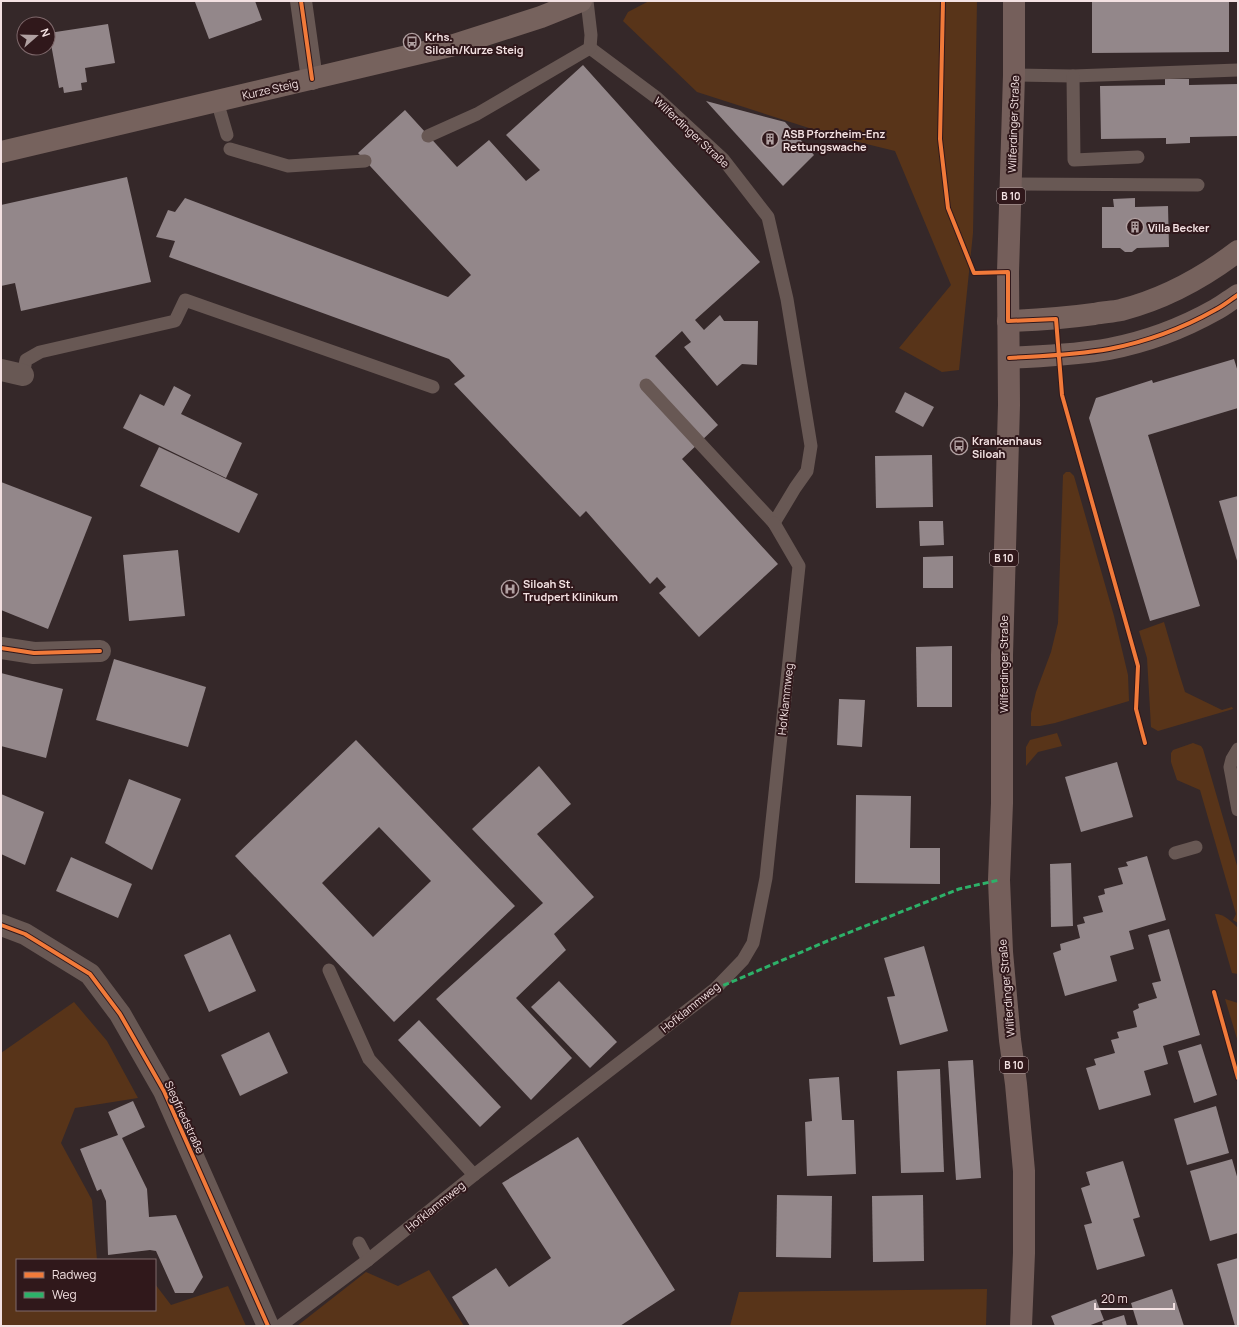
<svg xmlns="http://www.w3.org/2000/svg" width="1239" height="1327" viewBox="0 0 1239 1327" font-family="Manrope,sans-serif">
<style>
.green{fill:#583419}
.building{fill:#93878a;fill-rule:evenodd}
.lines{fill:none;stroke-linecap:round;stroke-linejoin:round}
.lane{stroke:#685854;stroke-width:13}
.street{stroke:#685854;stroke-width:22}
.secondary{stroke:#76625d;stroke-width:22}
.primary{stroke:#755f5b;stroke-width:22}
.quiet{stroke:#2db169;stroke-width:3;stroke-dasharray:6 3;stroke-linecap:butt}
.cycleway-casing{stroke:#30181b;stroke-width:6}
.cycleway{stroke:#f17a3a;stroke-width:4}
.labels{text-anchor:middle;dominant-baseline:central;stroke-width:4;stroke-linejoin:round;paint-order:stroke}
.shield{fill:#30181b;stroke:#b8a5a6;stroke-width:1}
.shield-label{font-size:10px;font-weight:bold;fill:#f3e1e2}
.poi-label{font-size:11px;font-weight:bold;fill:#f3e1e2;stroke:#30181b;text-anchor:start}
.street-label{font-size:11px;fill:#f3e1e2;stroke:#30181b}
</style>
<rect width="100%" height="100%" fill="#352829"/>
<!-- green -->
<g class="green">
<path d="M649 1H977L973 233 959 370 942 372 899 348 951 285 895 151 834 136 697 92 623 21 628 12Z"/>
<path d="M1066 472H1070L1074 476 1114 616 1128 675 1129 701 1055 723 1040 726H1031V713L1036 692 1051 652 1058 623 1063 475Z"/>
<path d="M1164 622 1179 673 1185 692 1222 710 1232 707 1233 709 1158 731 1151 727 1147 658 1139 631Z"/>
<path d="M1057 733 1062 746 1038 752 1026 766V747L1030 740Z"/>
<path d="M1193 743 1201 746 1203 749 1238 869V923L1233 920 1236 914 1200 790 1177 780 1171 762V753L1173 750Z"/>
<path d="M1215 914C1224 914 1232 922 1238 928V974L1232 973Z"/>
<path d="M1225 999 1238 1003V1042Z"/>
<path d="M74 1002 107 1041 138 1098 75 1108 61 1143 92 1200 97 1260H17V1310H155V1284L171 1305 228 1286 246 1326H1V1053Z"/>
<path d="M429 1270 464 1326H297L366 1272 398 1286Z"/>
<path d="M987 1289 986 1326H730L739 1292Z"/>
</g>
<!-- building -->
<g class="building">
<path d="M199 1H255L262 20 209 39 195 2Z"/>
<path d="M1092 1H1229V52L1092 53Z"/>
<path d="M108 24 115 63 85 68 87 82 81 83 82 90 64 93 63 87 59 88 49 33Z"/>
<path d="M583 65 760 262 695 320 704 330 720 315 724 321H758L757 365 742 364 717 386 684 347 691 342 682 331 655 356 718 425 682 459 778 564 699 637 659 593 666 587 657 577 650 584 586 511 580 517 454 384 465 376 449 359 169 257 175 241 156 237 168 210 175 212 185 198 448 297 471 275 358 153 405 110 457 167 489 140 526 181 540 170 506 135Z"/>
<path d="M1165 79H1189V85L1238 84V136L1190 137V143L1166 144V138L1101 139 1100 86 1165 85Z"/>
<path d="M706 101 785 122 814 155 783 186Z"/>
<path d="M127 177 151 282 21 311 15 283 1 286V205Z"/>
<path d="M1135 198V207L1168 206 1169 247 1137 248 1132 252H1125L1120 248H1102V207H1114L1113 199Z"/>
<path d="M1234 359 1238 372V408L1148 435 1200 606 1150 621 1089 418 1096 398 1152 380 1153 383Z"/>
<path d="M174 386 191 395 181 414 242 443 226 478 123 428 140 394 164 406Z"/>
<path d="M905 392 934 407 923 427 895 412Z"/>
<path d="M159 447 258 494 239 533 140 486Z"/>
<path d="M932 455 933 507 876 508 875 456Z"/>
<path d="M1 482 92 517 48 629 1 610Z"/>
<path d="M1238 496V564L1219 501Z"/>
<path d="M919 521H943L944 545 920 546Z"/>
<path d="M178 550 185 616 129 621 123 555Z"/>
<path d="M953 556V588H923V557Z"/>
<path d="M952 646V707H917L916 647Z"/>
<path d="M114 659 206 687 188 747 96 720Z"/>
<path d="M1 673 63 689 46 758 1 746Z"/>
<path d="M839 699 865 700 862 747 837 745Z"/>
<path d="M356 740 515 906 394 1022 235 856ZM379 827 431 881 373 937 322 883Z"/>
<path d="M1117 762 1133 817 1081 832 1065 777Z"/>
<path d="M539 766 571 804 537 834 594 897 554 934 566 950 516 998 572 1058 531 1100 436 999 543 903 472 829Z"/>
<path d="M129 779 181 799 152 870 105 843Z"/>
<path d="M1 794 44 812 25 865 1 854Z"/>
<path d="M856 795 911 796 910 848H940V884L855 883Z"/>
<path d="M1147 856 1166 920 1129 931 1134 949 1110 956 1117 981 1065 996 1053 953 1061 950 1060 944 1080 938 1077 925 1085 923 1083 917 1103 912 1098 896 1105 894 1104 889 1123 884 1118 868 1128 866 1126 862Z"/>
<path d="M71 857 132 884 118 918 56 891Z"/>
<path d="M1071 863 1073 926 1051 927 1050 864Z"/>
<path d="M1169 929 1200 1035 1163 1046 1168 1064 1144 1071 1151 1095 1099 1110 1086 1068 1096 1065 1094 1059 1115 1053 1111 1040 1119 1038 1117 1032 1137 1027 1133 1011 1139 1008 1138 1004 1157 998 1152 983 1161 981 1148 935Z"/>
<path d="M230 934 256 991 209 1012 184 955Z"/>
<path d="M924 946 948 1031 900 1045 887 997 895 996 884 958Z"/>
<path d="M559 981 617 1042 590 1068 531 1007Z"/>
<path d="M419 1020 501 1107 480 1127 398 1040Z"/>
<path d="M269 1032 288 1073 240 1096 221 1055Z"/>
<path d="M1201 1044 1217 1095 1194 1103 1178 1051Z"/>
<path d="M973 1060 981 1178 956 1180 948 1061Z"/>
<path d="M940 1069 944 1172 901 1173 897 1071Z"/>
<path d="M839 1077 842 1120H854L856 1174 807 1176 805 1122 812 1121 809 1079Z"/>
<path d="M133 1101 145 1127 122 1138 147 1189 149 1217 176 1215 203 1277 193 1293H175L156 1251 150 1250 108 1255 106 1201 101 1189 97 1191 80 1149 118 1135 108 1112Z"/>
<path d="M1216 1106 1229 1153 1187 1165 1174 1119Z"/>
<path d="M578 1137 675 1290 620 1326H470L452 1297 496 1268 509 1287 551 1258 502 1183Z"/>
<path d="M1232 1159 1238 1180V1233L1210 1241 1190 1171Z"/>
<path d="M1123 1161 1140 1217 1133 1219 1145 1256 1097 1270 1084 1225 1092 1223 1081 1188 1090 1185 1086 1172Z"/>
<path d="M777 1195 832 1196 831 1258 776 1257Z"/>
<path d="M923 1195 924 1261 873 1262 872 1196Z"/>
<path d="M1238 1258V1326H1235L1217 1264Z"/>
<path d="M1172 1289 1184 1326H1138L1131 1303Z"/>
<path d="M1096 1299 1104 1320 1088 1326H1055L1051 1316Z"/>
<path d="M1124 1315 1127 1326H1103L1102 1322Z"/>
</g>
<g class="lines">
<!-- lane -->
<g class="lane">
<path d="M590 48 657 98 723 159 768 217 787 299 811 446 807 471 795 488 774 523 646 385"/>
<path d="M1014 75 1073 76 1238 70"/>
<path d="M1073 76 1074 160 1138 157"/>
<path d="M217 101 227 135"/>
<path d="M428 136 477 114 590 48 591 35 587 1"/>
<path d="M230 149 288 166 365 161"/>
<path d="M1011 184 1198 185"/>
<path d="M23 375 26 360 40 352 175 321 185 300 433 387"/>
<path d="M1238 749 1232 759 1230 767 1238 810"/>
<path d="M1175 853 1196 847"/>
<path d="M329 970 369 1059 474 1175"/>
<path d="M359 1243 368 1260"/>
<path d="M280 1326 368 1260 474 1175 715 989 743 960 753 943 766 878 799 566 774 523"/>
</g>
<!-- street -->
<g class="street">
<path d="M301 1 312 79"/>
<path d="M1 370 23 375"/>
<path d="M1 648 34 653 100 651"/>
<path d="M1 925 25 934 90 974 120 1014 164 1091 268 1326"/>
</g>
<!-- secondary -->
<g class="secondary">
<path d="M1 152 454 45 541 17 581 1"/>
<path d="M1008 321C1037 320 1065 318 1094 314 1103 312 1112 312 1121 310 1164 299 1204 277 1238 251"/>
<path d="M1009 358C1042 356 1076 355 1109 349 1145 342 1183 328 1215 310 1223 306 1230 300 1238 295"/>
</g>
<!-- primary -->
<path class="primary" d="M1014 1V75L1008 272 1009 405 1002 655V803L999 880 1002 952 1010 1040 1016 1084 1024 1171V1253L1021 1326"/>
<!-- quiet -->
<path class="quiet" d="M715 989 825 942 959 889 999 880"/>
<defs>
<g id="cycleway">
<path d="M301 1 312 79"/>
<path d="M943 1 940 139 948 208 974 273 1008 272V321L1056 319 1062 395 1138 666 1136 709 1145 743"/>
<path d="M1009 358C1042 356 1076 355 1109 349 1145 342 1183 328 1215 310 1223 306 1230 300 1238 295"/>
<path d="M1 648 34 653 100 651"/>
<path d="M1 925 25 934 90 974 120 1014 164 1091 268 1326"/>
<path d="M1214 992 1238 1078"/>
</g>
</defs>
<!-- cycleway casing -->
<use href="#cycleway" class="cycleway-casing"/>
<!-- cycleway -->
<use href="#cycleway" class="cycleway"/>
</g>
<!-- icons -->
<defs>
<symbol id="bus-ring" viewBox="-11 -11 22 22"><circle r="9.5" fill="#30181b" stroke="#b0a0a1" stroke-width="1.5"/><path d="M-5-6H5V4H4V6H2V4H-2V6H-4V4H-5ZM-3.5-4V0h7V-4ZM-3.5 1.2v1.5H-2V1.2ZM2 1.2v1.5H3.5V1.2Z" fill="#b0a0a1"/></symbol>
<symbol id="building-ring" viewBox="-11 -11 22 22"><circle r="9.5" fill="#30181b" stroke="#b0a0a1" stroke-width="1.5"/><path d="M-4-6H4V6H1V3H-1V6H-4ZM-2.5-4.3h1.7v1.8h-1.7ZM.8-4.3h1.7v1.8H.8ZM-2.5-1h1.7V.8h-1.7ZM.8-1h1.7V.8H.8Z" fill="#b0a0a1"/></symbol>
<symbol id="hospital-ring" viewBox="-11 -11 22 22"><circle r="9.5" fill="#30181b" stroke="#b0a0a1" stroke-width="1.5"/><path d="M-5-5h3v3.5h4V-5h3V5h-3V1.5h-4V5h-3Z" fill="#b0a0a1"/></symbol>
</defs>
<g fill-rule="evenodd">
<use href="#bus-ring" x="402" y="32" width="20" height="20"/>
<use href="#building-ring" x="760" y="129" width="20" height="20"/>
<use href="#building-ring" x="1125" y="217" width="20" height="20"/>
<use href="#bus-ring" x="949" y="436" width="20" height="20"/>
<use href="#hospital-ring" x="500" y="579" width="20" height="20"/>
</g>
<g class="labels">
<!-- shield labels -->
<g class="shield">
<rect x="997" y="188" width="28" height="16" rx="3"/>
<rect x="990" y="550" width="28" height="16" rx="3"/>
<rect x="1000" y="1057" width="28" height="16" rx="3"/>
</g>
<g class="shield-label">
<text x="1011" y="196">B 10</text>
<text x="1004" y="558">B 10</text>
<text x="1014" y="1065">B 10</text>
</g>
<!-- poi labels -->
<g class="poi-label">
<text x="425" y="36">Krhs.<tspan x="425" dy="13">Siloah/Kurze Steig</tspan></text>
<text x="783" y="133">ASB Pforzheim-Enz<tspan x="783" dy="13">Rettungswache</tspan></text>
<text x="1148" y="227">Villa Becker</text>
<text x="972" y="440">Krankenhaus<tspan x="972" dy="13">Siloah</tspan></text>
<text x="523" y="583">Siloah St.<tspan x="523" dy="13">Trudpert Klinikum</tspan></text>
</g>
<!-- street labels -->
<g class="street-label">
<text transform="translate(270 89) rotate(-13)">Kurze Steig</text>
<text transform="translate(1013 124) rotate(-88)">Wilferdinger Straße</text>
<text transform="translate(692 132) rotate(43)">Wilferdinger Straße</text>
<text transform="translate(1003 664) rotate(-90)">Wilferdinger Straße</text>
<text transform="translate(785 699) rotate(-84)">Hofklammweg</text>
<text transform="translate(1006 988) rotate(-95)">Wilferdinger Straße</text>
<text transform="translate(690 1007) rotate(-39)">Hofklammweg</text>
<text transform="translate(185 1117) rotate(65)">Siegfriedstraße</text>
<text transform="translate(435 1206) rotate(-39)">Hofklammweg</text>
</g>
</g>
<!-- border -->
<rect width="1239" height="1327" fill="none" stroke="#f3e1e2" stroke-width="4"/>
<!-- legend -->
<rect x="16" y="1259" width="140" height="52" fill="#30181b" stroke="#7e686b"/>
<rect x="24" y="1272" width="20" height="6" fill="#f17a3a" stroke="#7e686b"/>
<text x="52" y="1279" font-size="12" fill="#f3e1e2">Radweg</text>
<rect x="24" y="1292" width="20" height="6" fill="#2db169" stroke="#7e686b"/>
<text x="52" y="1299" font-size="12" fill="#f3e1e2">Weg</text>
<!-- north arrow -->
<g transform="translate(36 36) rotate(70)"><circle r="19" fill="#30181b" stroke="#7e686b"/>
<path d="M0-3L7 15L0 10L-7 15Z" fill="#b0a0a1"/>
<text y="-6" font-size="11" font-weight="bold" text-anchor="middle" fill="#f3e1e2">N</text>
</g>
<!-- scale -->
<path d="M1095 1303v6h79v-6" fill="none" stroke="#f3e1e2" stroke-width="2"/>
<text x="1101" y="1303" font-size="12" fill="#f3e1e2" stroke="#30181b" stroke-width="3" paint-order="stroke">20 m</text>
</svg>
